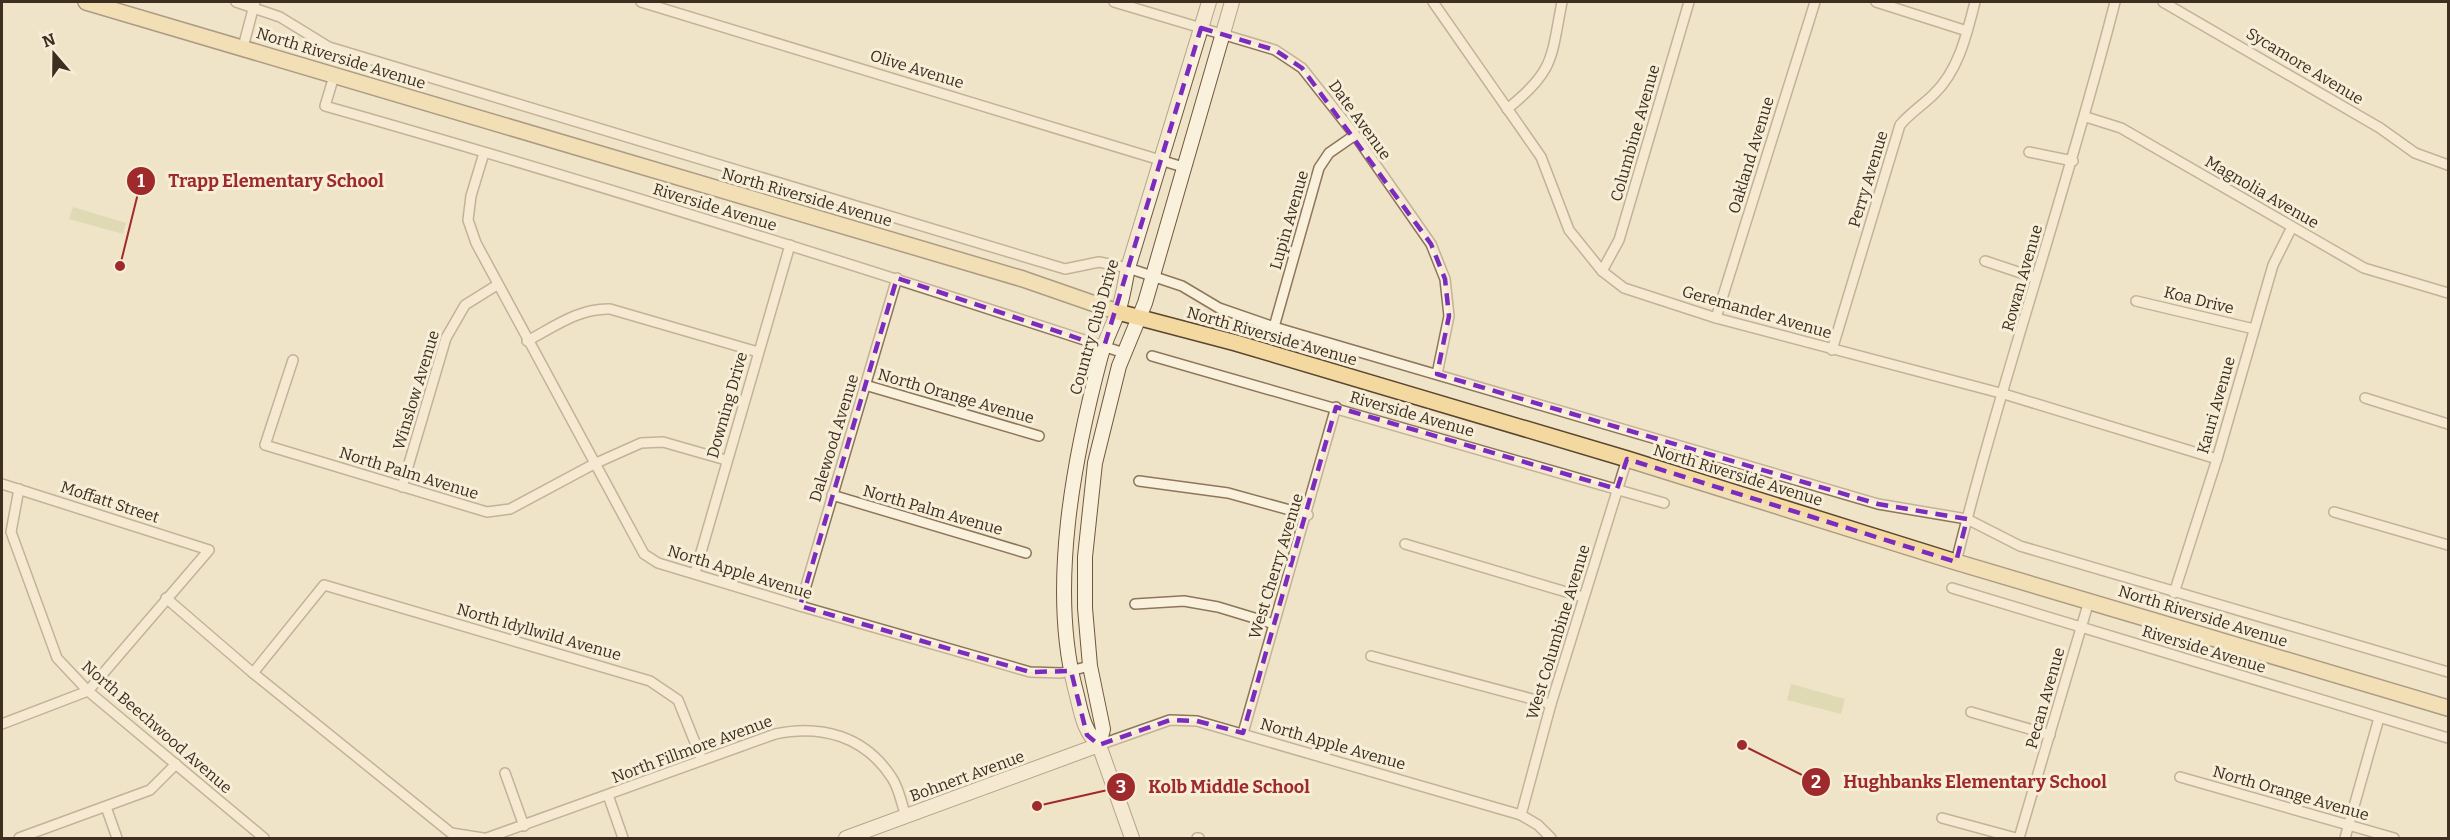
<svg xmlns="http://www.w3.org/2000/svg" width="2450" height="840" viewBox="0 0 2450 840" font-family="Bitter,serif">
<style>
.green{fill:#c9cf9b}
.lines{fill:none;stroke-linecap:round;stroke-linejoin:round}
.street-casing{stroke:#8d765c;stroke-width:12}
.secondary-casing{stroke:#6f573f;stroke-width:16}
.primary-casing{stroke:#5b4430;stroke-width:18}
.street{stroke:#faf1dc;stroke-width:9}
.secondary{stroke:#faf1dc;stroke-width:14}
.primary{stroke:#f3d9a0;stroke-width:15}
.marked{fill:none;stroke:#7b2cbf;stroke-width:4.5;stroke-dasharray:12 8;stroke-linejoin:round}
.labels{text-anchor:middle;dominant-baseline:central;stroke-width:6;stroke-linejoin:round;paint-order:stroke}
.street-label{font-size:16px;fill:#3d2e20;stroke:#f7eed8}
.leader{fill:none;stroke:#9e2a2b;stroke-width:2}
.callout-dot{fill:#9e2a2b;stroke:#f7eed8;stroke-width:2}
.mark-label{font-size:18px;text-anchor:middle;font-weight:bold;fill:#fff}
.callout-label{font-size:18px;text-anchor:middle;font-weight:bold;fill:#9e2a2b;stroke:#f7eed8;stroke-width:6;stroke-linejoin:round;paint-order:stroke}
</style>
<rect width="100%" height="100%" fill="#f0e4c8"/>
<!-- green -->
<g class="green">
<path d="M73 207 126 223 123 234 69 219Z"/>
<path d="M1791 684 1845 699 1841 714 1787 700Z"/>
</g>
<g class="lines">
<defs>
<g id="street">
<path d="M236 2 280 17 329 47 1065 269 1099 262 1128 268 1182 286 1219 308 1274 327 1878 504 1967 519 2020 546 2448 672"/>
<path d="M641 2 1183 167"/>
<path d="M1114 2 1275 50 1302 68 1355 135 1431 244 1445 279 1449 316 1437 374"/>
<path d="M1433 2 1541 157 1569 230 1602 271 1624 288 1716 318 2004 394 2217 459"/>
<path d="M1876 2 1967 31"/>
<path d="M2163 2 2380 128 2415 153 2448 165"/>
<path d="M243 47 255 2"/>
<path d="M334 76 325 106C594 182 859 266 1124 353"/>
<path d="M1507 109C1555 71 1551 58 1562 2"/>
<path d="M2086 117 2121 128 2364 268 2448 293"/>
<path d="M2029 152 2073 161"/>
<path d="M484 153 471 196 468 220 476 243 644 554 658 563 800 606 1030 672 1061 673 1090 666"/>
<path d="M1985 261 2036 278"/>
<path d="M1602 271 1619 240 1689 2"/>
<path d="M2136 301 2254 329"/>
<path d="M1716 318 1815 2"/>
<path d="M1274 327 1319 168 1329 153 1355 135"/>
<path d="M527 341C554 327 579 308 610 309L758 352"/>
<path d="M1832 350 1900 125C1910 113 1923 105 1934 94 1959 70 1967 33 1975 2"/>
<path d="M1152 356 1664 503"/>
<path d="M293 360 265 445 487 512 510 509 594 464 641 443 663 442 726 460"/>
<path d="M865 385 1039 436"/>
<path d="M2365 398 2448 424"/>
<path d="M1139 481 1228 493 1308 515"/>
<path d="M2 484 209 550 88 691 2 724"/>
<path d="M402 487 446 338 465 305 497 285"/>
<path d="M19 489 11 532 57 658 88 691 264 838"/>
<path d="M832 495 1026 553"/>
<path d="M2334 512 2448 545"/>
<path d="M1405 544 1583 597"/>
<path d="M1956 562C2003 374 2067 190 2115 2"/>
<path d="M695 573 790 245"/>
<path d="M1952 588 2448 738"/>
<path d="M2174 593 2217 459 2273 265 2292 227"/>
<path d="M166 598 253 673 451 833 483 838"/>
<path d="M1135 604 1184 601 1218 607 1274 624"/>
<path d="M800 606 897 278"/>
<path d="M1371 656 1551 704"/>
<path d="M253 673 324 585 650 681 678 700 702 760"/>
<path d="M1971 712 2050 735"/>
<path d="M1243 733 1336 407"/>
<path d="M1099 745 1170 720 1197 721 1521 815 1538 825 1551 838"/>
<path d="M505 773 524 826"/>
<path d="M2180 777 2394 838"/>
<path d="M608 795 623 838"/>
<path d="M106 807 117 838"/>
<path d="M1521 815 1551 704 1627 459"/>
<path d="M1942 818 2016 838"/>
<path d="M19 838 150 790 176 764"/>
<path d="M487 838 775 734C821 724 865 736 892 778 899 788 902 805 906 817"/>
<path d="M1197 838H1199"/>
<path d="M2019 838 2089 601"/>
<path d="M2345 838 2379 718"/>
</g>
<g id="secondary">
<path d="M1099 745 1103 729 1090 666 1085 608V557L1095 463 1119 366 1145 303 1232 2"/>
<path d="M846 838 1099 745"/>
<path d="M1132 838 1099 745C1082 730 1081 709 1075 688 1049 586 1074 458 1100 359 1104 342 1112 328 1118 312 1123 298 1125 282 1128 268L1209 2"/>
</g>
<path id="primary" d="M86 2 1023 279 1118 312 1236 343 1627 459 1956 562 2448 708"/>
</defs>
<!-- street casing -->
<use href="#street" class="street-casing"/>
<!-- secondary casing -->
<use href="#secondary" class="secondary-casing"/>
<!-- primary casing -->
<use href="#primary" class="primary-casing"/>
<!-- street -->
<use href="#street" class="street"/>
<!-- secondary -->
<use href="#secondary" class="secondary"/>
<!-- primary -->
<use href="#primary" class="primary"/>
</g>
<!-- marked area -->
<path d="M0 0H2450V840H0ZM1201 28 1275 50 1302 68 1431 244 1445 279 1449 316 1437 374 1878 504 1967 519 1956 562 1627 459 1617 489 1336 407 1243 733 1197 721 1170 720 1099 745 1087 735 1071 671 1030 672 800 606 897 278 1104 347Z" fill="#f0e4c8" fill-opacity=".55" fill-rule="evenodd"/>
<path class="marked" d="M1201 28 1275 50 1302 68 1431 244 1445 279 1449 316 1437 374 1878 504 1967 519 1956 562 1627 459 1617 489 1336 407 1243 733 1197 721 1170 720 1099 745 1087 735 1071 671 1030 672 800 606 897 278 1104 347Z"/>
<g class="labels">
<!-- street labels -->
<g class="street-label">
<text transform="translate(341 58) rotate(17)">North Riverside Avenue</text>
<text transform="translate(2305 66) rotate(31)">Sycamore Avenue</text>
<text transform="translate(917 69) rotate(17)">Olive Avenue</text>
<text transform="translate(1360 120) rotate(54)">Date Avenue</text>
<text transform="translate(1635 133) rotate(-74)">Columbine Avenue</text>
<text transform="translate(1751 155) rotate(-73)">Oakland Avenue</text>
<text transform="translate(1868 179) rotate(-73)">Perry Avenue</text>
<text transform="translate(2262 192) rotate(30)">Magnolia Avenue</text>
<text transform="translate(807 197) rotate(16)">North Riverside Avenue</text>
<text transform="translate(715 207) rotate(17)">Riverside Avenue</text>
<text transform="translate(1289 220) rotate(-74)">Lupin Avenue</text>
<text transform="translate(2022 278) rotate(-74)">Rowan Avenue</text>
<text transform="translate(2199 300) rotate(14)">Koa Drive</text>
<text transform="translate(1757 312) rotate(16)">Geremander Avenue</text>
<text transform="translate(1094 327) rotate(-74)">Country Club Drive</text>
<text transform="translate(1272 336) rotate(16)">North Riverside Avenue</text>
<text transform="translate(416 390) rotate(-73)">Winslow Avenue</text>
<text transform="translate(956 396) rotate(16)">North Orange Avenue</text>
<text transform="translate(727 405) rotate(-74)">Downing Drive</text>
<text transform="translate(2216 405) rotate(-74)">Kauri Avenue</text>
<text transform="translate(1412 414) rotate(16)">Riverside Avenue</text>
<text transform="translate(834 438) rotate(-73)">Dalewood Avenue</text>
<text transform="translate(409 473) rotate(17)">North Palm Avenue</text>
<text transform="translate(1738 475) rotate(17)">North Riverside Avenue</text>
<text transform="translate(110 502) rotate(18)">Moffatt Street</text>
<text transform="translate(933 510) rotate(16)">North Palm Avenue</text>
<text transform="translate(1276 566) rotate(-73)">West Cherry Avenue</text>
<text transform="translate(740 572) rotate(17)">North Apple Avenue</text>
<text transform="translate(2203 616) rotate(17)">North Riverside Avenue</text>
<text transform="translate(539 632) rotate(16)">North Idyllwild Avenue</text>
<text transform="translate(1558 632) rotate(-73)">West Columbine Avenue</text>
<text transform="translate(2204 649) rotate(17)">Riverside Avenue</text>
<text transform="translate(2045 698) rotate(-74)">Pecan Avenue</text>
<text transform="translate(157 727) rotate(41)">North Beechwood Avenue</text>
<text transform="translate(1333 744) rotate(16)">North Apple Avenue</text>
<text transform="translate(692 749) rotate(-20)">North Fillmore Avenue</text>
<text transform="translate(967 776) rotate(-20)">Bohnert Avenue</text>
<text transform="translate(2291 793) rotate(16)">North Orange Avenue</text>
</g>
</g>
<!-- callouts -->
<path class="leader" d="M120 266L141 181M1742 745L1816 782M1037 806L1121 787"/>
<g class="callout-dot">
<circle cx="120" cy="266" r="6"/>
<circle cx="1742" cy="745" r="6"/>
<circle cx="1037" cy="806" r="6"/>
<circle cx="141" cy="181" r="15"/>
<circle cx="1816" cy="782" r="15"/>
<circle cx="1121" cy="787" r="15"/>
</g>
<g class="mark-label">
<text x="141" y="187">1</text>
<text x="1816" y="788">2</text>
<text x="1121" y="793">3</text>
</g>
<g class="callout-label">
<text x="276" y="187">Trapp Elementary School</text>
<text x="1975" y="788">Hughbanks Elementary School</text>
<text x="1229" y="793">Kolb Middle School</text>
</g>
<!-- border -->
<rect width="2450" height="840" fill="none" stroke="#3d2e20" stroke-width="6"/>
<!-- north arrow -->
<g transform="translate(54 54) rotate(340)" stroke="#f7eed8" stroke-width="4.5" paint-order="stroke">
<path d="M0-4.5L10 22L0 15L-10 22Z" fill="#3d2e20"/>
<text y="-9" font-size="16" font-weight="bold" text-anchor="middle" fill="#3d2e20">N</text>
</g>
</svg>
